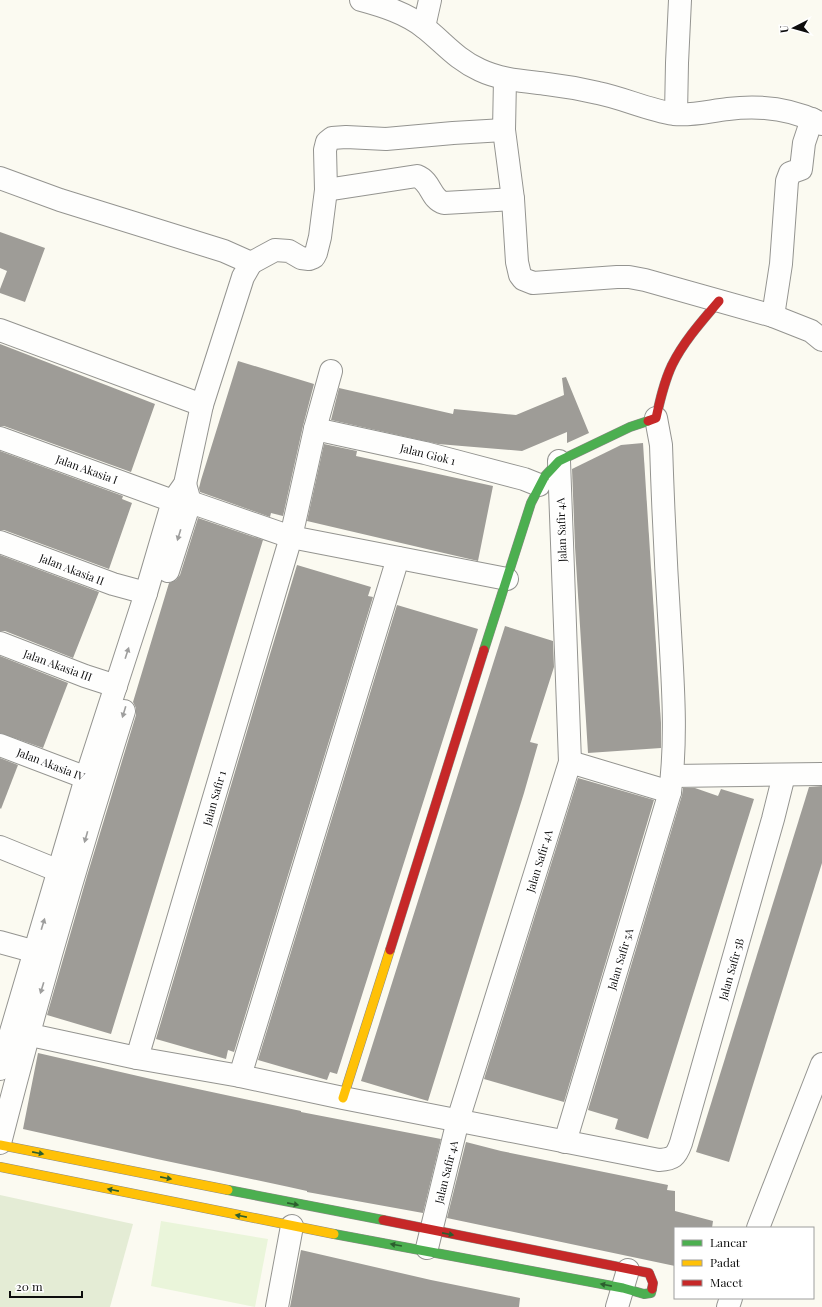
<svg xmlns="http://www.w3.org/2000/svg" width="822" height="1307" viewBox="0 0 822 1307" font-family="'Playfair Display',serif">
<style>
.cemetery{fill:#e4ecd5}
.pitch{fill:#eaf5da}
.building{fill:#9e9c97}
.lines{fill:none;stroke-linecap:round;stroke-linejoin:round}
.street-casing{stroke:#949490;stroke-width:24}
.fast-casing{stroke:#8b8a86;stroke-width:10}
.slow-casing{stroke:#8b8a86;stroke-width:10}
.jam-casing{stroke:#8b8a86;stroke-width:10}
.street{stroke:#fefefd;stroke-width:22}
.fast{stroke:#4caf50;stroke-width:9}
.slow{stroke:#ffc107;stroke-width:9}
.jam{stroke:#c62828;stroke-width:9}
.oneway{fill:#9e9e9d}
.oneway2{fill:#2c5e2e}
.labels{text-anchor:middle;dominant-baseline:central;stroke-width:4;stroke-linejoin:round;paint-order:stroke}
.street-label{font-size:11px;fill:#0d0d0d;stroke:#fff}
</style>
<rect width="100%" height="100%" fill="#fbfaf1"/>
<!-- cemetery -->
<path class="cemetery" d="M0 1195 133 1224 110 1307H0Z"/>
<!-- pitch -->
<path class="pitch" d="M161 1221 268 1239 255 1307 151 1286Z"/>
<!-- building -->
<g class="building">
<path d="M0 232 45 248 25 302 0 293V289L7 271 0 268Z"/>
<path d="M0 344 155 404 131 472 4 426H0Z"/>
<path d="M238 361 314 384 303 426 283 516 271 513 270 517 200 492 199 488 201 480Z"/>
<path d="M566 377 589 433 567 443V432L522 451 438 444 331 420 339 388 453 414 454 409 516 415 564 395 562 378Z"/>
<path d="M643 443 661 723V748L588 753 575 547 572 469 621 445Z"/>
<path d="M324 444 357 451 356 456 493 486 478 561 307 521Z"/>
<path d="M0 451 123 496 122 499 132 503 109 569 4 530H0Z"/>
<path d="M198 518 263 540 111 1034 47 1015 87 876 136 715V708L133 702 169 583 176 580 180 575Z"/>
<path d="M0 555 99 592 73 658 5 631H0Z"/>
<path d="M297 565 371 587 368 596 373 597 234 1052 228 1050 226 1059 156 1039 261 684Z"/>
<path d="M397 605 478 629 337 1074 330 1072 327 1080 258 1060Z"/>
<path d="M505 626 553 641 554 667 530 742 538 744 524 793 428 1101 361 1081Z"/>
<path d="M0 656 68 683 43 748 0 733Z"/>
<path d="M0 758 18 765 1 809 0 808Z"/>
<path d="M578 778 654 800 564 1102 484 1079Z"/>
<path d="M822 786V863L729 1162 696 1152 809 787Z"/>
<path d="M683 788H695L718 796 721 789 754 799 648 1139 615 1129 618 1119 588 1110 682 795Z"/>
<path d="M38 1053 151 1079 301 1111V1112L441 1139 423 1213 307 1192V1191L289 1187 157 1159 23 1129Z"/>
<path d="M466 1142 501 1151 668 1185 667 1190 675 1191V1211L713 1221 712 1228H675V1266L447 1218Z"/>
<path d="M301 1250 431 1280 520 1298 519 1307H290Z"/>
</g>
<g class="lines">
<defs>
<g id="street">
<path d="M361 0C383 6 406 13 425 28 444 43 456 59 480 70 501 80 524 81 547 84 564 86 581 89 598 93 623 98 648 110 674 114 691 116 710 111 728 109 760 105 793 109 822 124"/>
<path d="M424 27 430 0"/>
<path d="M505 79 504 130 513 199 517 262 520 275 523 279 533 283 617 277H629L645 280 773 316 811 331 822 340"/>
<path d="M676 114 677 63 680 0"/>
<path d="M0 178 60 200 224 251 251 263 243 277 202 405"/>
<path d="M326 190 417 176C432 182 430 199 444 203L513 199"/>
<path d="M251 263 275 250 289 251 301 258 309 259 314 257 316 253 320 237 326 190 325 150 327 142 332 138 346 137 386 139 453 133 504 130"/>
<path d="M773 316 781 264 787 181 790 173 801 169 804 143 812 119"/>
<path d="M0 330 202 405 185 484 173 501 146 593 86 778 0 1069"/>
<path d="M315 429 425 453 524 479 539 485"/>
<path d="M0 438 173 501 190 502 291 537 507 579"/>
<path d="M0 542 113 584 146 593"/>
<path d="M168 571 190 502 185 484"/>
<path d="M0 643 85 676 116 686"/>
<path d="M0 745 100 783"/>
<path d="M570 762 670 792"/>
<path d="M672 776 822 774"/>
<path d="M0 847 59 871"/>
<path d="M0 942 47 955"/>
<path d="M12 1031 137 1058 240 1076 343 1098 659 1160C673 1159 676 1157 681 1143L773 819 784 775"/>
<path d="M137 1058 291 537 315 429 331 371"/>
<path d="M240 1076 398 558"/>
<path d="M565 1142 670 792C677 739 673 685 670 632 666 570 663 507 661 445L656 418"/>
<path d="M0 1143C37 998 79 854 124 711"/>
<path d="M758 1228 822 1064"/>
<path d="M427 1248 458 1120 570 762 559 461"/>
<path d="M277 1307 292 1226"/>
<path d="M617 1307 628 1270"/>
<path d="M728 1307 731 1298"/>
</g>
<g id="fast">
<path d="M484 650 531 503 545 476 559 461 630 427 648 421"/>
<path d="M228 1190 383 1220"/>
<path d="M334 1234 623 1288 644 1294 651 1293 652 1289"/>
</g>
<g id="slow">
<path d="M343 1098 390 950"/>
<path d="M0 1145 228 1190"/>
<path d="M0 1167 334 1234"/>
</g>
<g id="jam">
<path d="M648 421 656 418C660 400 664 382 672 365 684 341 702 321 719 301"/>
<path d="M390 950 484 650"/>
<path d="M383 1220 649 1273 653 1283 652 1289"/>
</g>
</defs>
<!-- street casing -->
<use href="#street" class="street-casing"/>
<!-- fast casing -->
<use href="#fast" class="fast-casing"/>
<!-- slow casing -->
<use href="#slow" class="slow-casing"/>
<!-- jam casing -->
<use href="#jam" class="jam-casing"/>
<!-- street -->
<use href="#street" class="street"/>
<!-- fast -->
<use href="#fast" class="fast"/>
<!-- slow -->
<use href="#slow" class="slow"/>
<!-- jam -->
<use href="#jam" class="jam"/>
</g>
<!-- one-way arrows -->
<defs><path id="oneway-solid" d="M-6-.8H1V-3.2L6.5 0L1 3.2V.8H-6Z"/></defs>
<g class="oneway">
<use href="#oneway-solid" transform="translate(179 535) rotate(107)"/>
<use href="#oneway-solid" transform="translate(127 653) rotate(-72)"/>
<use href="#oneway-solid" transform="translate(124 712) rotate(107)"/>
<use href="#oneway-solid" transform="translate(86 837) rotate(106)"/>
<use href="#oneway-solid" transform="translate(43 924) rotate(-73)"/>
<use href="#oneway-solid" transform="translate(42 988) rotate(107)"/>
</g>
<g class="oneway2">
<use href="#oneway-solid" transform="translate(38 1153) rotate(11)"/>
<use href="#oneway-solid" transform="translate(166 1178) rotate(11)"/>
<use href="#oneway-solid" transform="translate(113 1190) rotate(-169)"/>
<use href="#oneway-solid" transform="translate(293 1204) rotate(11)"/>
<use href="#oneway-solid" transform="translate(241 1216) rotate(-169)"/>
<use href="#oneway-solid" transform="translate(448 1234) rotate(11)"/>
<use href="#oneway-solid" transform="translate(396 1245) rotate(-170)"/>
<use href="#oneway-solid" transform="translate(606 1285) rotate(-169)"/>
</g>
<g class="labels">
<!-- street labels -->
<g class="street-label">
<text transform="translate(428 454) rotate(14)">Jalan Giok 1</text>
<text transform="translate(87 469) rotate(20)">Jalan Akasia I</text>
<text transform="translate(561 530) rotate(-92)">Jalan Safir 4A</text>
<text transform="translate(72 569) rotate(21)">Jalan Akasia II</text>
<text transform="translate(58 665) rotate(20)">Jalan Akasia III</text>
<text transform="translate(51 764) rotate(21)">Jalan Akasia IV</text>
<text transform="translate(214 798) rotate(-74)">Jalan Safir 1</text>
<text transform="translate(539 861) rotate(-73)">Jalan Safir 4A</text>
<text transform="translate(620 959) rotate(-73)">Jalan Safir 5A</text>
<text transform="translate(731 969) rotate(-74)">Jalan Safir 5B</text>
<text transform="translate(446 1172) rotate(-76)">Jalan Safir 4A</text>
</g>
</g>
<!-- legend -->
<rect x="674" y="1227" width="140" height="72" fill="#ffffff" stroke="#9e9e9e"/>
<rect x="682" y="1240" width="20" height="6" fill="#4caf50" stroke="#9e9e9e"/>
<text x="710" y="1247" font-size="12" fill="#0d0d0d">Lancar</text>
<rect x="682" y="1260" width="20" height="6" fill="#ffc107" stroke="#9e9e9e"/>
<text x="710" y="1267" font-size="12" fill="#0d0d0d">Padat</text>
<rect x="682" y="1280" width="20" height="6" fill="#c62828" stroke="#9e9e9e"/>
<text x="710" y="1287" font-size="12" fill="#0d0d0d">Macet</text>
<!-- north arrow -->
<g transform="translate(794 28) rotate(264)" stroke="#ffffff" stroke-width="3" paint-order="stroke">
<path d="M0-3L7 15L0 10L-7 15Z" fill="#0d0d0d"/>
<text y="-6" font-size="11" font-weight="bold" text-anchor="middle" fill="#0d0d0d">U</text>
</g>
<!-- scale -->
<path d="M10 1291v6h72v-6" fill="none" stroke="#0d0d0d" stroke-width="2"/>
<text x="16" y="1291" font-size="12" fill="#0d0d0d" stroke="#ffffff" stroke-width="3" paint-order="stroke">20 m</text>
</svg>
